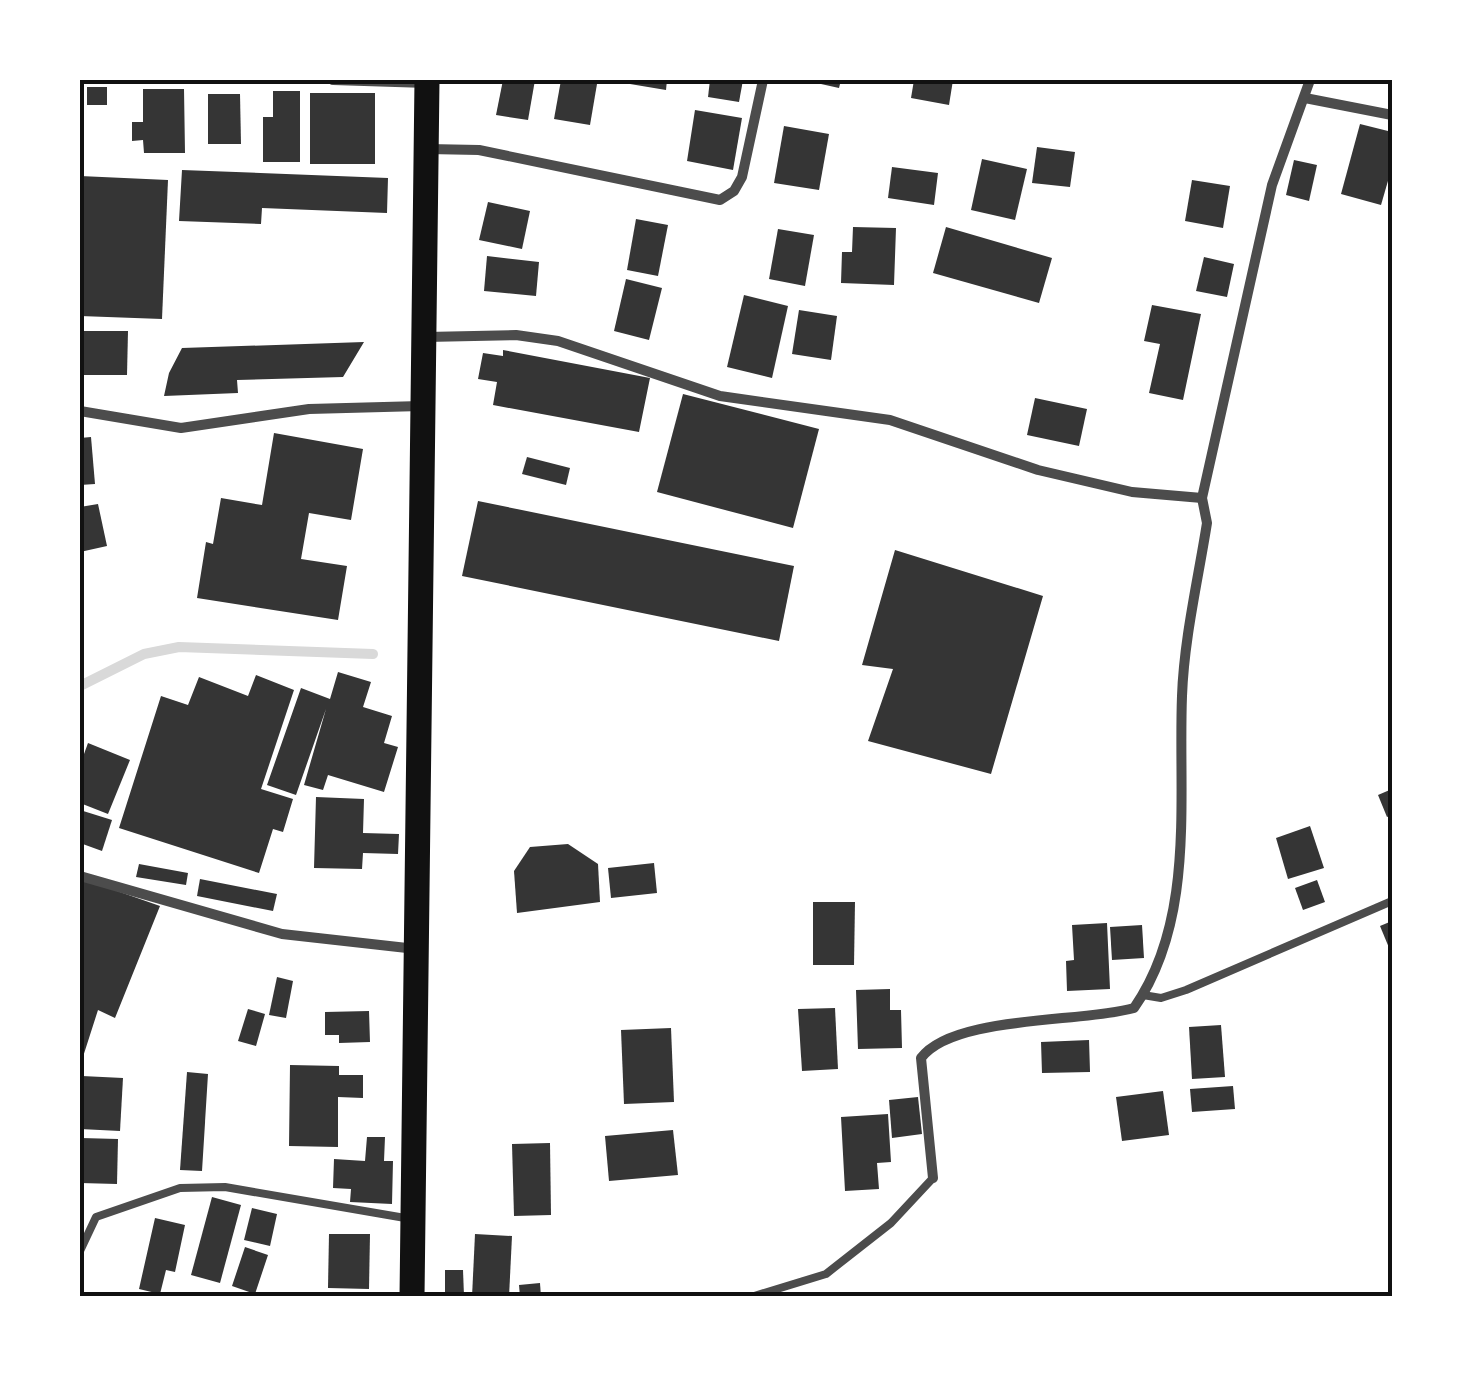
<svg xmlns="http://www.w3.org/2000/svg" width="1472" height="1377" viewBox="0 0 1472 1377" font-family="'PT Serif',serif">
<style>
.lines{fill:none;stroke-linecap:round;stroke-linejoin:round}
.stream{stroke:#d9d9d9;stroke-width:10}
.building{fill:#353535}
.service{stroke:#4c4c4c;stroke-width:8}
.minor{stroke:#4c4c4c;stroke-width:10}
.primary{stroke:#111;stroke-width:25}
.neatline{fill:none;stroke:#111;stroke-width:4}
</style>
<rect width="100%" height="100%" fill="#fff"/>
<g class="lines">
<!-- stream -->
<path class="stream" d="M80 686 144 654 179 647 373 654"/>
</g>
<!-- building -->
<g class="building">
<path d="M503 80H535L528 120 496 115Z"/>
<path d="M561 80 597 84 590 125 554 119Z"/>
<path d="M630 80H667L666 90 630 84Z"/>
<path d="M710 80H743L739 102 708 97Z"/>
<path d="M803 80H841L839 88Z"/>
<path d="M914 80H953L949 105 911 98Z"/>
<rect x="87" y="87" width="20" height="18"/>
<path d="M143 89H184L185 153H144L143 140 132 141V122H143Z"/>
<path d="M273 91H300V162H263V117H273Z"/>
<rect x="310" y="93" width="65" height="71"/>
<path d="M208 94H240L241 144H208Z"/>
<path d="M695 110 742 118 733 170 687 161Z"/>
<path d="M1360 124 1392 132V167L1381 205 1341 194Z"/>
<path d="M784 126 829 134 819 190 774 183Z"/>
<path d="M1037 147 1075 152 1070 187 1032 183Z"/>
<path d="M982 159 1027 169 1015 220 971 210Z"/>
<path d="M1294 160 1317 165 1309 201 1286 195Z"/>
<path d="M892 167 938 173 934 205 888 198Z"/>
<path d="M182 170 388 178 387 213 262 208 261 224 179 221Z"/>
<path d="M80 176 168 180 162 319 80 316Z"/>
<path d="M1192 180 1230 186 1223 228 1185 221Z"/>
<path d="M488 202 530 211 522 249 479 240Z"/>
<path d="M636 219 668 225 658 276 627 270Z"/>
<path d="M853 227 896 228 894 285 841 283 842 252H852Z"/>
<path d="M946 227 1052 258 1039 303 933 273Z"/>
<path d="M778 229 814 235 805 286 769 279Z"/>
<path d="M487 256 539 262 536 296 484 291Z"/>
<path d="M1204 257 1234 264 1227 297 1196 291Z"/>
<path d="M626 279 662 288 649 340 614 331Z"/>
<path d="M744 295 788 306 772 378 727 367Z"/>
<path d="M1152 305 1201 314 1183 400 1149 393 1160 344 1144 341Z"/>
<path d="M799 310 837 316 831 360 792 354Z"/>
<path d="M80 331H128L127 375H80Z"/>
<path d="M364 342 343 377 237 380 238 393 164 396 169 373 182 348Z"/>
<path d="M503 350 650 378 639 432 493 405 497 382 478 379 483 353 503 356Z"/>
<path d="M683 394 819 429 793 528 657 492Z"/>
<path d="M1035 398 1087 409 1079 446 1027 435Z"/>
<path d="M274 433 363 449 351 520 309 513 301 559 347 566 338 620 197 598 206 542 213 544 221 498 262 505Z"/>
<path d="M91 437 95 484 80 485V438Z"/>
<path d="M527 457 570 468 566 485 522 474Z"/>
<path d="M478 501 794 566 779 641 462 576Z"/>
<path d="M98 504 107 546 80 552V507Z"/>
<path d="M895 550 1043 596 991 774 868 741 893 669 862 665Z"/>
<path d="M338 672 371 682 363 707 392 716 384 743 398 747 384 792 328 775 323 790 304 785 326 709 296 795 267 785 301 688 330 699Z"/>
<path d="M256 675 294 690 261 789 293 799 283 832 273 829 259 873 119 828 161 696 188 705 199 677 248 696Z"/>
<path d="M88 743 130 760 108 814 80 803V765Z"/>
<path d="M1392 789V815L1387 817 1378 795Z"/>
<path d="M316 797 364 799 363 833 399 834 398 854 363 853 362 869 314 868Z"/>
<path d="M80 810 112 820 102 851 80 843Z"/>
<path d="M1310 826 1324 868 1288 879 1276 838Z"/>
<path d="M568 844 598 864 600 902 517 913 514 871 530 847Z"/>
<path d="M654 863 657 893 611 898 608 868Z"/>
<path d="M139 864 188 873 186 885 136 877Z"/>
<path d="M80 878 160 906 115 1018 98 1010 81 1063Z"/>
<path d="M200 879 277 894 273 911 197 896Z"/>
<path d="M1317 880 1325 902 1303 910 1295 888Z"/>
<path d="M813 902H855L854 965H813Z"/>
<path d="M1392 921V955L1380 926Z"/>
<path d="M1107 923 1110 989 1067 991 1066 961 1074 960 1072 925Z"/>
<path d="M1142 925 1144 958 1112 960 1110 927Z"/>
<path d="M277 977 293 981 286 1018 269 1015Z"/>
<path d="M890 989V1010H901L902 1048 858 1049 856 990Z"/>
<path d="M835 1008 838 1069 802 1071 798 1009Z"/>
<path d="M248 1009 265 1014 256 1046 238 1041Z"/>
<path d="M369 1011 370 1042 339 1043V1035H325V1012Z"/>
<path d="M1221 1025 1225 1077 1192 1079 1189 1027Z"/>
<path d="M671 1028 674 1102 624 1104 621 1030Z"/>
<path d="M1089 1040 1090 1072 1042 1073 1041 1042Z"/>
<path d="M290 1065 339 1066V1075H363V1098L338 1097V1147L289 1146Z"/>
<path d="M187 1072 208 1074 202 1171 180 1170Z"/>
<path d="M82 1076 123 1078 120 1131 80 1129Z"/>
<path d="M1233 1086 1235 1109 1192 1112 1190 1089Z"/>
<path d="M1163 1091 1169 1135 1122 1141 1116 1097Z"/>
<path d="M918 1097 922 1134 892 1138 889 1100Z"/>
<path d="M888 1114 891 1162 877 1163 879 1189 845 1191 841 1117Z"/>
<path d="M673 1130 678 1175 609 1181 605 1136Z"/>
<path d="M367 1137H385L384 1161H393L392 1204 350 1202 351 1189 333 1188 334 1159 365 1161Z"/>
<path d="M81 1138 118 1139 117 1184 80 1183Z"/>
<path d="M550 1143 551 1215 514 1216 512 1144Z"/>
<path d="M212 1197 241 1205 220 1283 191 1275Z"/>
<path d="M252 1208 277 1214 270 1246 244 1240Z"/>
<path d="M155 1218 185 1225 175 1272 166 1270 160 1294 139 1289Z"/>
<path d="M329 1234H370L369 1289 328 1288Z"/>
<path d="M475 1234 512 1236 509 1297H472Z"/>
<path d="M245 1247 268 1255 255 1294 232 1286Z"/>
<path d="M445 1270H463L464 1296 445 1297Z"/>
<path d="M540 1283 541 1297H520L519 1285Z"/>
</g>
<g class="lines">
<!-- service -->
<g class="service">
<path d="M1143 995 1161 998 1186 990 1392 901"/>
<path d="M80 1251 96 1217 180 1188 225 1187 411 1219"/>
<path d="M751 1297 826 1274 891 1223 933 1178"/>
</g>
<!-- minor -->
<g class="minor">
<path d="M333 80 427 83"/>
<path d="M1305 98 1392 115"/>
<path d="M428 149 479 150 720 200 734 191 742 177 763 80"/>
<path d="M426 337 516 335 558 341 720 396 890 420 1038 470 1132 492 1202 498"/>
<path d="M80 411 181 428 309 409 421 406"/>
<path d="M80 876 282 934 416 949"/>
<path d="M933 1178 921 1058C953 1015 1081 1023 1134 1008 1196 919 1178 798 1182 696 1184 639 1198 580 1207 523L1202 498 1272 185 1310 80"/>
</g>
<!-- primary -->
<path class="primary" d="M412 1297 427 80"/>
</g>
<!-- border -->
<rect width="1472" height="1377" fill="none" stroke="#ffffff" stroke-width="165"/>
<rect x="82" y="82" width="1308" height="1212" class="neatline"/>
</svg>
